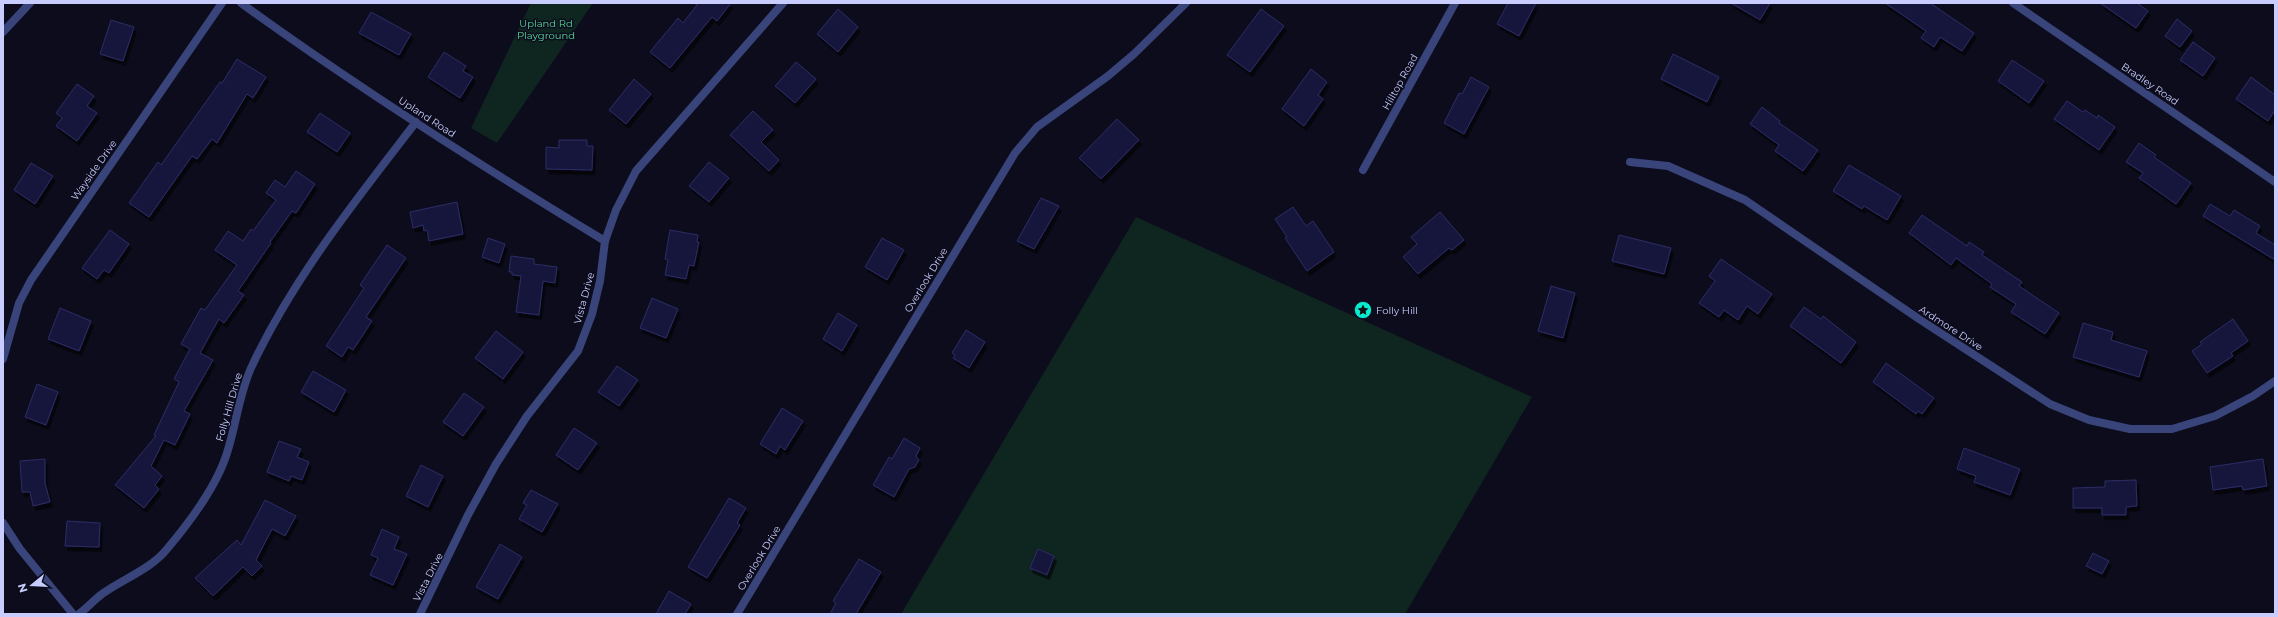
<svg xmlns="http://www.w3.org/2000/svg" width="2278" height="617" viewBox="0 0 2278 617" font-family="Montserrat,sans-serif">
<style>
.green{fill:#0f2520}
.building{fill:#18193c;stroke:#2b2c67;filter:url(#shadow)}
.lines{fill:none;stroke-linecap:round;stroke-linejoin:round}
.minor{stroke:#38447a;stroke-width:8}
.labels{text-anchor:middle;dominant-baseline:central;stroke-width:3;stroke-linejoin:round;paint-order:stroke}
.park-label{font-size:10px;fill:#57da9d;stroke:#0c0c1c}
.street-label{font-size:10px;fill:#c8cdfd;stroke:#0c0c1c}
.poi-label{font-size:10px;fill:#c8cdfd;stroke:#0c0c1c;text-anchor:start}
</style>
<defs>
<filter id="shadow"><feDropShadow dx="2.5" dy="4.5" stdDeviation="0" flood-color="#0009"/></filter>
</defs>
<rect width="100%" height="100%" fill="#0c0c1c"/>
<!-- green -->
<g class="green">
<path d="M531 3H593L497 143 471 128Z"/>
<path d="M1136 217 1532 397 1405 614H901Z"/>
</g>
<!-- building -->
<g class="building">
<path d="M694 3H731L717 21 712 17 670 68 650 52 678 18 683 23 697 5Z"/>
<path d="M1508 3H1536L1519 36 1497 24Z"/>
<path d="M1731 3H1770L1760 20Z"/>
<path d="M1885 3H1930L1974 33 1962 51 1940 37 1934 47 1921 38 1926 31Z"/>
<path d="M2100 3H2137L2148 11 2136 28Z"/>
<path d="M838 9 858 27 838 52 817 34Z"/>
<path d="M1261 9 1284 26 1250 72 1227 55Z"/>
<path d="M371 12 411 34 399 55 359 33Z"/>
<path d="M2177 19 2192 31 2180 47 2165 36Z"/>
<path d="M111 20 134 27 123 61 100 54Z"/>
<path d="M2193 42 2215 58 2203 76 2180 60Z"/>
<path d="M444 52 466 66 463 71 473 77 460 98 428 77Z"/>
<path d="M1673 54 1719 77 1707 102 1661 79Z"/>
<path d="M237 59 266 77 253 98 247 94 217 143 212 139 197 159 192 156 149 217 129 203 158 162 161 165 220 82 222 83Z"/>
<path d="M2012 60 2044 81 2029 103 1998 81Z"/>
<path d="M796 62 816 79 795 103 775 86Z"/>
<path d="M1311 69 1327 82 1318 95 1323 99 1304 126 1282 109Z"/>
<path d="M1471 77 1489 87 1464 134 1444 123 1459 93 1462 94Z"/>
<path d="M2251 77 2275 95V110L2268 121 2236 99Z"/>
<path d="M634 79 651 94 626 124 609 110Z"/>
<path d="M77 84 94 96 87 106 97 113 77 141 56 126 62 118 56 113Z"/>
<path d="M2067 101 2083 112 2085 110 2097 118 2098 115 2115 127 2099 150 2054 119Z"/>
<path d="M1762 107 1780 121 1779 123 1818 150 1803 171 1775 151 1779 145 1750 124Z"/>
<path d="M753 111 773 130 761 142 779 160 769 171 730 135Z"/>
<path d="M320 113 350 133 337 152 307 132Z"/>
<path d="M1117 119 1139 140 1101 179 1079 158Z"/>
<path d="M559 140H587V146H593L592 170 546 169V147L559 148Z"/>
<path d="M2139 143 2156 155 2154 157 2191 183 2176 204 2139 178 2143 173 2126 162Z"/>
<path d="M709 162 729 178 709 202 689 186Z"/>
<path d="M31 163 53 176 35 204 14 190Z"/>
<path d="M1849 165 1901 196 1887 220 1864 206 1862 209 1833 191Z"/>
<path d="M296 171 315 184 296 213 292 211 270 242 271 243 238 291 244 295 224 323 219 319 200 353 213 360 184 411 190 414 175 445 164 440 151 466 162 476 155 485 159 489 144 508 115 485 156 436 154 435 179 382 174 379 190 349 181 344 201 308 205 310 237 265 215 250 228 231 243 241 251 229 253 231 276 200 266 193 275 180 285 187Z"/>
<path d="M1041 198 1059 206 1034 249 1017 241Z"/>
<path d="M457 202 463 234 429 241 427 230 424 231 423 225 413 228 410 212Z"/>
<path d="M2210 204 2230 216 2234 210 2260 226 2256 233 2275 245V260L2203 216Z"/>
<path d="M1293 207 1306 226 1313 221 1334 252 1307 271 1285 238 1287 237 1275 219Z"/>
<path d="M1440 212 1464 240 1452 250 1449 248 1418 274 1403 257 1417 244 1411 237Z"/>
<path d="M1922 215 1967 246 1969 242 1984 252 1982 255 2022 282 2019 286 2059 313 2045 334 2011 312 2016 304 1990 287 1992 284 1956 258 1951 265 1909 233Z"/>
<path d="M110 230 129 244 109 273 104 270 97 279 82 268Z"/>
<path d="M670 230 698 235 697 242H699L694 266 689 265 686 279 665 275 668 260 665 259Z"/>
<path d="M1619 235 1671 248 1664 274 1612 261Z"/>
<path d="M488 238 505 244 499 263 482 257Z"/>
<path d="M882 238 904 250 887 280 865 267Z"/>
<path d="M387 245 406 258 366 317 372 321 353 350 348 347 342 357 326 346 364 288 360 285Z"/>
<path d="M511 256 534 259V264L557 267 555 283 543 281 539 315 516 312 521 276 512 275V272H509Z"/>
<path d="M1721 259 1772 294 1758 314 1747 306 1738 320 1724 310 1719 317 1699 303 1715 281 1709 276Z"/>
<path d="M1551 286 1575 293 1563 338 1538 331Z"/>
<path d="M652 298 678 309 666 338 640 328Z"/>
<path d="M1804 307 1821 319 1823 316 1856 342 1841 363 1790 326Z"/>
<path d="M60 308 91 321 79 351 48 339Z"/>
<path d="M838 313 857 325 842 351 823 339Z"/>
<path d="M2233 319 2248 341 2231 353 2233 356 2207 373 2192 351 2202 344 2200 342Z"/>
<path d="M2083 323 2113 332 2111 340 2147 351 2139 377 2073 357Z"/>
<path d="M966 330 985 342 969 368 953 358 955 355 952 353Z"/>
<path d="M496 331 523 352 503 379 475 358Z"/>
<path d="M1886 363 1934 398 1922 414 1918 411 1916 414 1873 382Z"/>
<path d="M617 366 638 380 619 406 598 392Z"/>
<path d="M313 371 346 390 334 412 301 392Z"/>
<path d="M37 384 58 392 46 425 25 417Z"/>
<path d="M464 393 484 407 463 436 443 422Z"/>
<path d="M782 408 803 421 785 450 780 446 776 454 760 444Z"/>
<path d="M574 428 597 443 578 470 556 455Z"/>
<path d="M904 438 920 448 916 456 919 460 915 467 909 469 894 497 873 485 889 457 892 459Z"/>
<path d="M279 441 301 449 297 457 309 462 302 480 291 476 289 481 267 472Z"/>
<path d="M1964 448 2020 469 2010 495 1974 482 1976 476 1957 469Z"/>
<path d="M45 459V483L50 502 33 506 30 492H22L20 461Z"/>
<path d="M2263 459 2267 486 2243 490 2242 486 2213 490 2210 467Z"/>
<path d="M421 465 443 476 428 507 406 496Z"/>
<path d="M2136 480 2137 506 2126 507V515H2102V508H2073V488L2105 487V481Z"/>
<path d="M531 490 558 504 542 532 519 519 527 505 523 503Z"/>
<path d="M729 498 746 508 737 523 740 525 707 578 688 567Z"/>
<path d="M265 500 296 516 285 536 272 529 256 560 262 566 252 576 243 567 213 596 195 578 237 540 241 545Z"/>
<path d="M67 521 100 523 99 547 65 546Z"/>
<path d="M382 529 399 537 394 549 407 554 393 585 370 575 378 558 371 555Z"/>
<path d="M500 544 522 557 498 599 476 587Z"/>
<path d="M1038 549 1054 556 1047 575 1030 568Z"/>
<path d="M2093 553 2109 561 2102 574 2086 566Z"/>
<path d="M859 559 881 572 856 614H830L836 603 833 601Z"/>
<path d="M669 591 691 604 685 614H656Z"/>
</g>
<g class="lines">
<!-- minor -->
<g class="minor">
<path d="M241 3C358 88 481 166 605 241"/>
<path d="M2013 3 2275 182"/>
<path d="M3 32 30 3"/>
<path d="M1630 162 1668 166 1745 200 1919 319 2050 404 2089 420 2130 429H2172L2215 416 2253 396 2275 381"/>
<path d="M1363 170 1455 3"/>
<path d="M3 359 19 303 31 280 222 3"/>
<path d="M3 523 20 549 73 614"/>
<path d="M79 614C87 608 94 600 102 594 123 579 151 569 167 549 189 523 217 485 227 453 236 425 239 395 251 368 293 278 356 200 416 122"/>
<path d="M420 614 468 515 496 464 527 416 578 351 592 314 600 281 605 241 616 210 636 171 783 3"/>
<path d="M737 614 1015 153 1037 127 1108 76 1134 54 1186 3"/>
</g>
</g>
<!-- icons -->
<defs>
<symbol id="sight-disc" viewBox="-11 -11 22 22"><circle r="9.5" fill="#07ebd0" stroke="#0c0c1c"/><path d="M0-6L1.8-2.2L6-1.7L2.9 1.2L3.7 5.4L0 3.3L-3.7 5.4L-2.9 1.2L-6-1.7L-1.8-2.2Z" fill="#111"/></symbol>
</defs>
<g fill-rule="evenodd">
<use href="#sight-disc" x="1353" y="300" width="20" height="20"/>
</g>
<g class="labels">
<!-- park labels -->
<g class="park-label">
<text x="546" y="23">Upland Rd<tspan x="546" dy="12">Playground</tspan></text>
</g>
<!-- street labels -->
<g class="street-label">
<text transform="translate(1400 82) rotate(-61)">Hilltop Road</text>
<text transform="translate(2150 84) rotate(34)">Bradley Road</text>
<text transform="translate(427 117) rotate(33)">Upland Road</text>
<text transform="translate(94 170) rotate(-55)">Wayside Drive</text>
<text transform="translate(926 280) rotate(-59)">Overlook Drive</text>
<text transform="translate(584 298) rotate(-75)">Vista Drive</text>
<text transform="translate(1951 328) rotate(33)">Ardmore Drive</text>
<text transform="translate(229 407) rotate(-74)">Folly Hill Drive</text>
<text transform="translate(759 558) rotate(-59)">Overlook Drive</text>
<text transform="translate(428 577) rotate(-63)">Vista Drive</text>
</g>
<!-- poi labels -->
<g class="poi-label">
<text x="1376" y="310">Folly Hill</text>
</g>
</g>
<!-- border -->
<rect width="2278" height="617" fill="none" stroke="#c8cdfd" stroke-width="8"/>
<!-- north arrow -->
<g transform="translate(32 585) rotate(252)" stroke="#0c0c1c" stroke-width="3" paint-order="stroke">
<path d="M0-3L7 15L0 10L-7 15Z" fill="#c8cdfd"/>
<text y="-6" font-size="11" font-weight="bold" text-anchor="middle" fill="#c8cdfd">N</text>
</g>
</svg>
